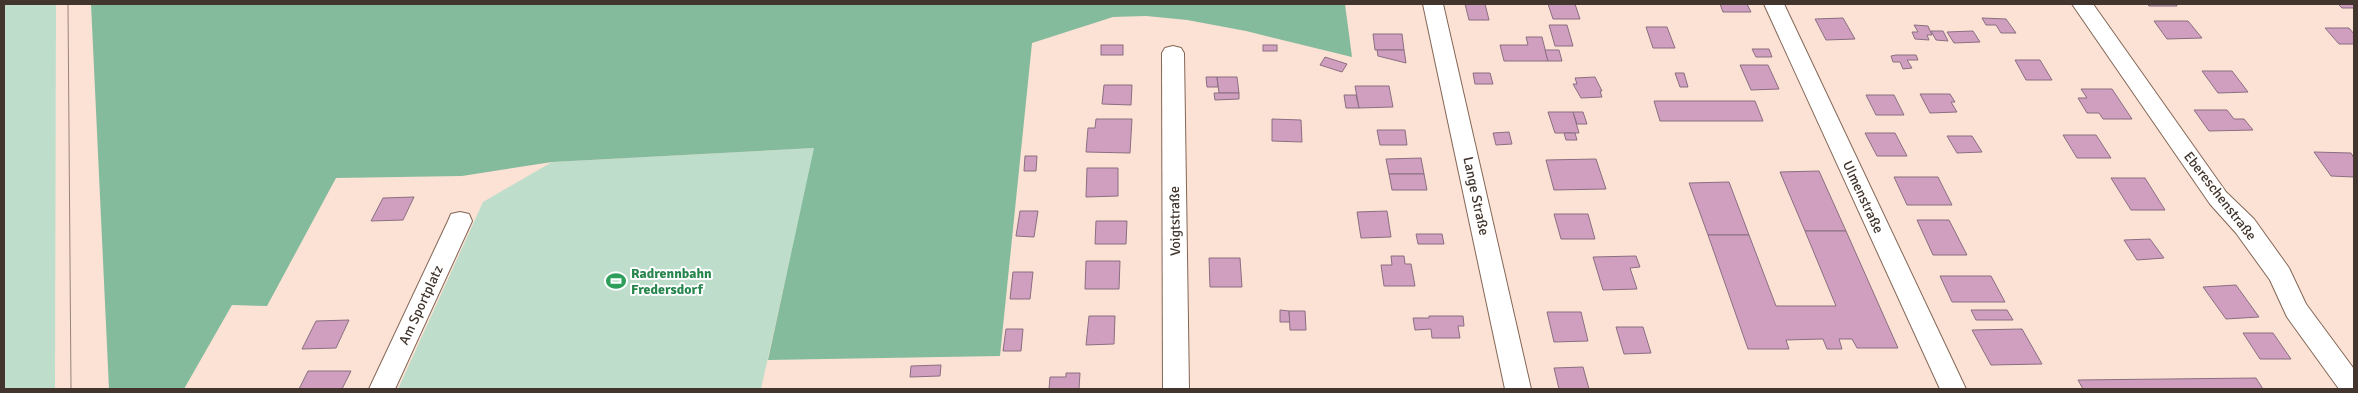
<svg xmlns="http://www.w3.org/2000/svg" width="2358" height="393" viewBox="0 0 2358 393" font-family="Signika,sans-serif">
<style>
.green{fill:#bedecb}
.forest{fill:#85bb9d}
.building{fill:#d09fbf;stroke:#8a6f81}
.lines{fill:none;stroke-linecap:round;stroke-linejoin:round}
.minor-casing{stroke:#826656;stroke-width:2}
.minor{fill:#fff;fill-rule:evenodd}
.tram{stroke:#97847a;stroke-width:1}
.labels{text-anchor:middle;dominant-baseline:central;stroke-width:4;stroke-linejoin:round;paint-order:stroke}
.street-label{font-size:14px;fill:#41352d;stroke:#fff}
.leisure-label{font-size:14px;font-weight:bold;fill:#27864d;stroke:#fff;text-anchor:start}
</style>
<rect width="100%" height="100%" fill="#fce2d4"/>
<!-- green -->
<g class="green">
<path d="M4 4H56L55 389H4Z"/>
<path d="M815 148 761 389H398L483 202 552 162Z"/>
</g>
<!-- forest -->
<path class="forest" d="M91 4H1345L1352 57 1246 31 1187 20 1146 16 1113 17 1032 43 1000 356 768 360 814 148 552 162 462 176 336 178 267 306 232 305 184 389H109Z"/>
<!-- building -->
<g class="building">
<path d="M1465 4H1485L1489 20H1469Z"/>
<path d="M1548 4H1575L1580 19H1553Z"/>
<path d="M1720 4H1747L1751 12H1723Z"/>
<path d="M2147 4H2176L2177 6H2149Z"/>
<path d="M2338 4H2354V8H2342Z"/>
<path d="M1843 18 1855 39 1826 40 1815 19Z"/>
<path d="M1982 18 2006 19 2016 33H2001L1996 25H1986Z"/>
<path d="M2154 21H2188L2202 38 2167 39Z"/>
<path d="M1549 25H1567L1573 46H1555Z"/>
<path d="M1914 25 1928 26 1932 35H1927L1929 40 1915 39 1912 32H1918Z"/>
<path d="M1646 27H1667L1675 48H1653Z"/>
<path d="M2325 28H2349L2354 34V44H2339Z"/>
<path d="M1931 31H1943L1948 41 1936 40Z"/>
<path d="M1973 31 1980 42 1954 43 1947 32Z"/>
<path d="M1373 34H1402L1404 50H1375Z"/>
<path d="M1526 37H1542L1548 61H1504L1500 45H1528Z"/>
<rect x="1101" y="45" width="22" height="10"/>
<rect x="1263" y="45" width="14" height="6"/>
<path d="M1752 49H1769L1772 57H1756Z"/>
<path d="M1377 50H1404L1406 63 1378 56Z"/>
<path d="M1545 50H1559L1562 61H1548Z"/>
<path d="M1896 55H1916L1918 60H1907L1912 68 1903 69 1900 62H1893L1891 56Z"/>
<path d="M1325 57 1347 64 1342 72 1320 65Z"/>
<path d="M2015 60H2040L2052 80H2026Z"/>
<path d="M1740 65H1768L1779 89 1751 90Z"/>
<path d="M2202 71H2232L2248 92 2218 93Z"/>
<path d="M1473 73H1490L1493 84H1475Z"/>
<path d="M1675 73H1684L1688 87H1680Z"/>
<path d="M1206 77H1217L1218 87H1207Z"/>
<path d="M1217 77H1237L1239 93H1219Z"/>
<path d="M1595 77 1602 91H1600L1602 97 1581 98 1573 84H1577L1575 78Z"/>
<path d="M1104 85H1132L1131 105 1102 104Z"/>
<path d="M1355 86H1389L1393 107 1359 108Z"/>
<path d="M2081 89H2112L2132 119H2103L2099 113H2087L2078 98H2087Z"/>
<path d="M1214 93H1239V99L1215 100Z"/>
<path d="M1920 94H1950L1955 102H1951L1957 112 1930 113Z"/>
<path d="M1344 95H1356L1359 108H1346Z"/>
<path d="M1866 95H1894L1904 115H1876Z"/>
<path d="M1654 101H1755L1763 121H1660Z"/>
<path d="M2194 110H2227L2234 119H2244L2253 130 2209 131Z"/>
<path d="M1548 112H1573L1579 133H1555Z"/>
<path d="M1573 112H1583L1587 124H1577Z"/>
<path d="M1096 119H1132L1130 153 1086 152 1088 128H1095Z"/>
<path d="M1272 119 1301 120 1302 142 1272 141Z"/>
<path d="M1377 130H1405L1407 145H1380Z"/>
<path d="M1509 132 1512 144 1496 145 1493 133Z"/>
<path d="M1564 133H1575L1577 140H1566Z"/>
<path d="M1865 133H1895L1907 156H1877Z"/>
<path d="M2063 135H2096L2111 158H2077Z"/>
<path d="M1947 136H1972L1982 152 1957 153Z"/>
<path d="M2314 152 2351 153 2354 158V177L2331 176Z"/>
<path d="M1025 156H1037L1036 171H1024Z"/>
<path d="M1421 158 1424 174H1389L1386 159Z"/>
<path d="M1596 159 1606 189 1554 190 1546 160Z"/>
<path d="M1087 168H1118V196L1086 197Z"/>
<path d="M1819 171 1846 231H1805L1780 172Z"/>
<path d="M1389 174H1424L1427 190H1392Z"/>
<path d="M1894 177H1938L1952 205H1907Z"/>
<path d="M2111 178H2145L2165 210H2131Z"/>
<path d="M1729 182 1749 235H1708L1689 183Z"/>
<path d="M414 197 403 220 371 221 383 198Z"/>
<path d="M1020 211H1038L1034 237 1016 236Z"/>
<path d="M1387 211 1391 237 1361 238 1357 212Z"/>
<path d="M1554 214H1588L1595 239H1561Z"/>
<path d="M1917 220H1949L1967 255H1933Z"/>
<path d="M1096 221H1127L1126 244H1095Z"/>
<path d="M1805 231H1846L1898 348H1857L1852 339H1839L1842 349H1827L1823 339 1786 340 1789 349H1748L1708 235H1749L1776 306H1836Z"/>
<path d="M1416 234H1442L1444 244H1418Z"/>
<path d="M2150 239 2164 258 2137 260 2124 240Z"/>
<path d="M1391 256H1404L1405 264H1411L1415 286H1384L1381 265H1392Z"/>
<path d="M1636 256 1640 267 1630 268 1637 289 1603 290 1593 257Z"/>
<path d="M1209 258H1240L1242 287H1210Z"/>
<path d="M1086 261H1120L1119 289H1085Z"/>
<path d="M1013 272H1033L1030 299H1010Z"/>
<path d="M1940 276H1991L2005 302H1952Z"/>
<path d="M2236 285 2259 317 2226 319 2203 287Z"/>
<path d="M1280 310 1289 311 1290 322H1280Z"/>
<path d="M1971 310H2007L2013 320H1976Z"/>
<path d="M1289 311H1305L1306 330H1290Z"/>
<path d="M1547 312H1581L1588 341 1554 342Z"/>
<path d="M1089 316H1115L1114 344 1086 345Z"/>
<path d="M1429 316H1463L1464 326H1458L1460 338H1432L1431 329 1415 330 1413 318H1429Z"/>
<path d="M349 320 336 348 302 349 316 321Z"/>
<path d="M1616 327H1643L1651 353 1624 354Z"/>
<path d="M1006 329H1023L1021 351H1003Z"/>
<path d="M2022 329 2042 364 1991 365 1972 330Z"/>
<path d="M2243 333H2273L2291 359H2260Z"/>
<path d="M941 365 940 376 910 377 911 366Z"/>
<path d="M1583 367 1589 389H1559L1554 368Z"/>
<path d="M308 371H351L342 389H299Z"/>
<path d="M1066 373H1080L1079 389H1049L1050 377H1066Z"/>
<path d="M2256 378 2263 389H2083L2078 380Z"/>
</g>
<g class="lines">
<defs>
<g id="minor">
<path d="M1423 4H1443L1531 389H1505Z"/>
<path d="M1764 4H1784L1966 389H1940Z"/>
<path d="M2072 4H2093L2226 192 2254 219 2289 268 2306 304 2354 369V389H2339L2287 317 2270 280 2236 233 2210 204Z"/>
<path d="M1173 46 1181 48 1184 53 1189 389H1163L1162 53 1165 48Z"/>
<path d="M460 212 469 214 472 221 395 389H369L448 221 451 214Z"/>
</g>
</defs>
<!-- minor casing -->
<use href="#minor" class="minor-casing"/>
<!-- minor -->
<use href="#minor" class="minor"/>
<!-- tram -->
<path class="tram" d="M68 4 71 389"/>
</g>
<!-- icons -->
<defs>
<symbol id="stadium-bare" viewBox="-9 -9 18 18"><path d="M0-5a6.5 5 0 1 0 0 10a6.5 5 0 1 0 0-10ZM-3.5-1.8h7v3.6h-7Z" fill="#2e9e5b" stroke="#fff" stroke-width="2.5" paint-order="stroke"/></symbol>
</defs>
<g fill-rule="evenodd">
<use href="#stadium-bare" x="602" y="267" width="28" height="28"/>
</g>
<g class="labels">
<!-- street labels -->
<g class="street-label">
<text transform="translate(1476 196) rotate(78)">Lange Straße</text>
<text transform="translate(2220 196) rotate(52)">Ebereschenstraße</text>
<text transform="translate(1863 197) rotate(65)">Ulmenstraße</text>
<text transform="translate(1175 221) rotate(-91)">Voigtstraße</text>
<text transform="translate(421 305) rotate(-65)">Am Sportplatz</text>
</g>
<!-- leisure labels -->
<g class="leisure-label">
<text x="631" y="273">Radrennbahn<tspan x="631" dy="16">Fredersdorf</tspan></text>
</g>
</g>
<!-- border -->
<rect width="2358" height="393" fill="none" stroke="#41352d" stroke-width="10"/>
</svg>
